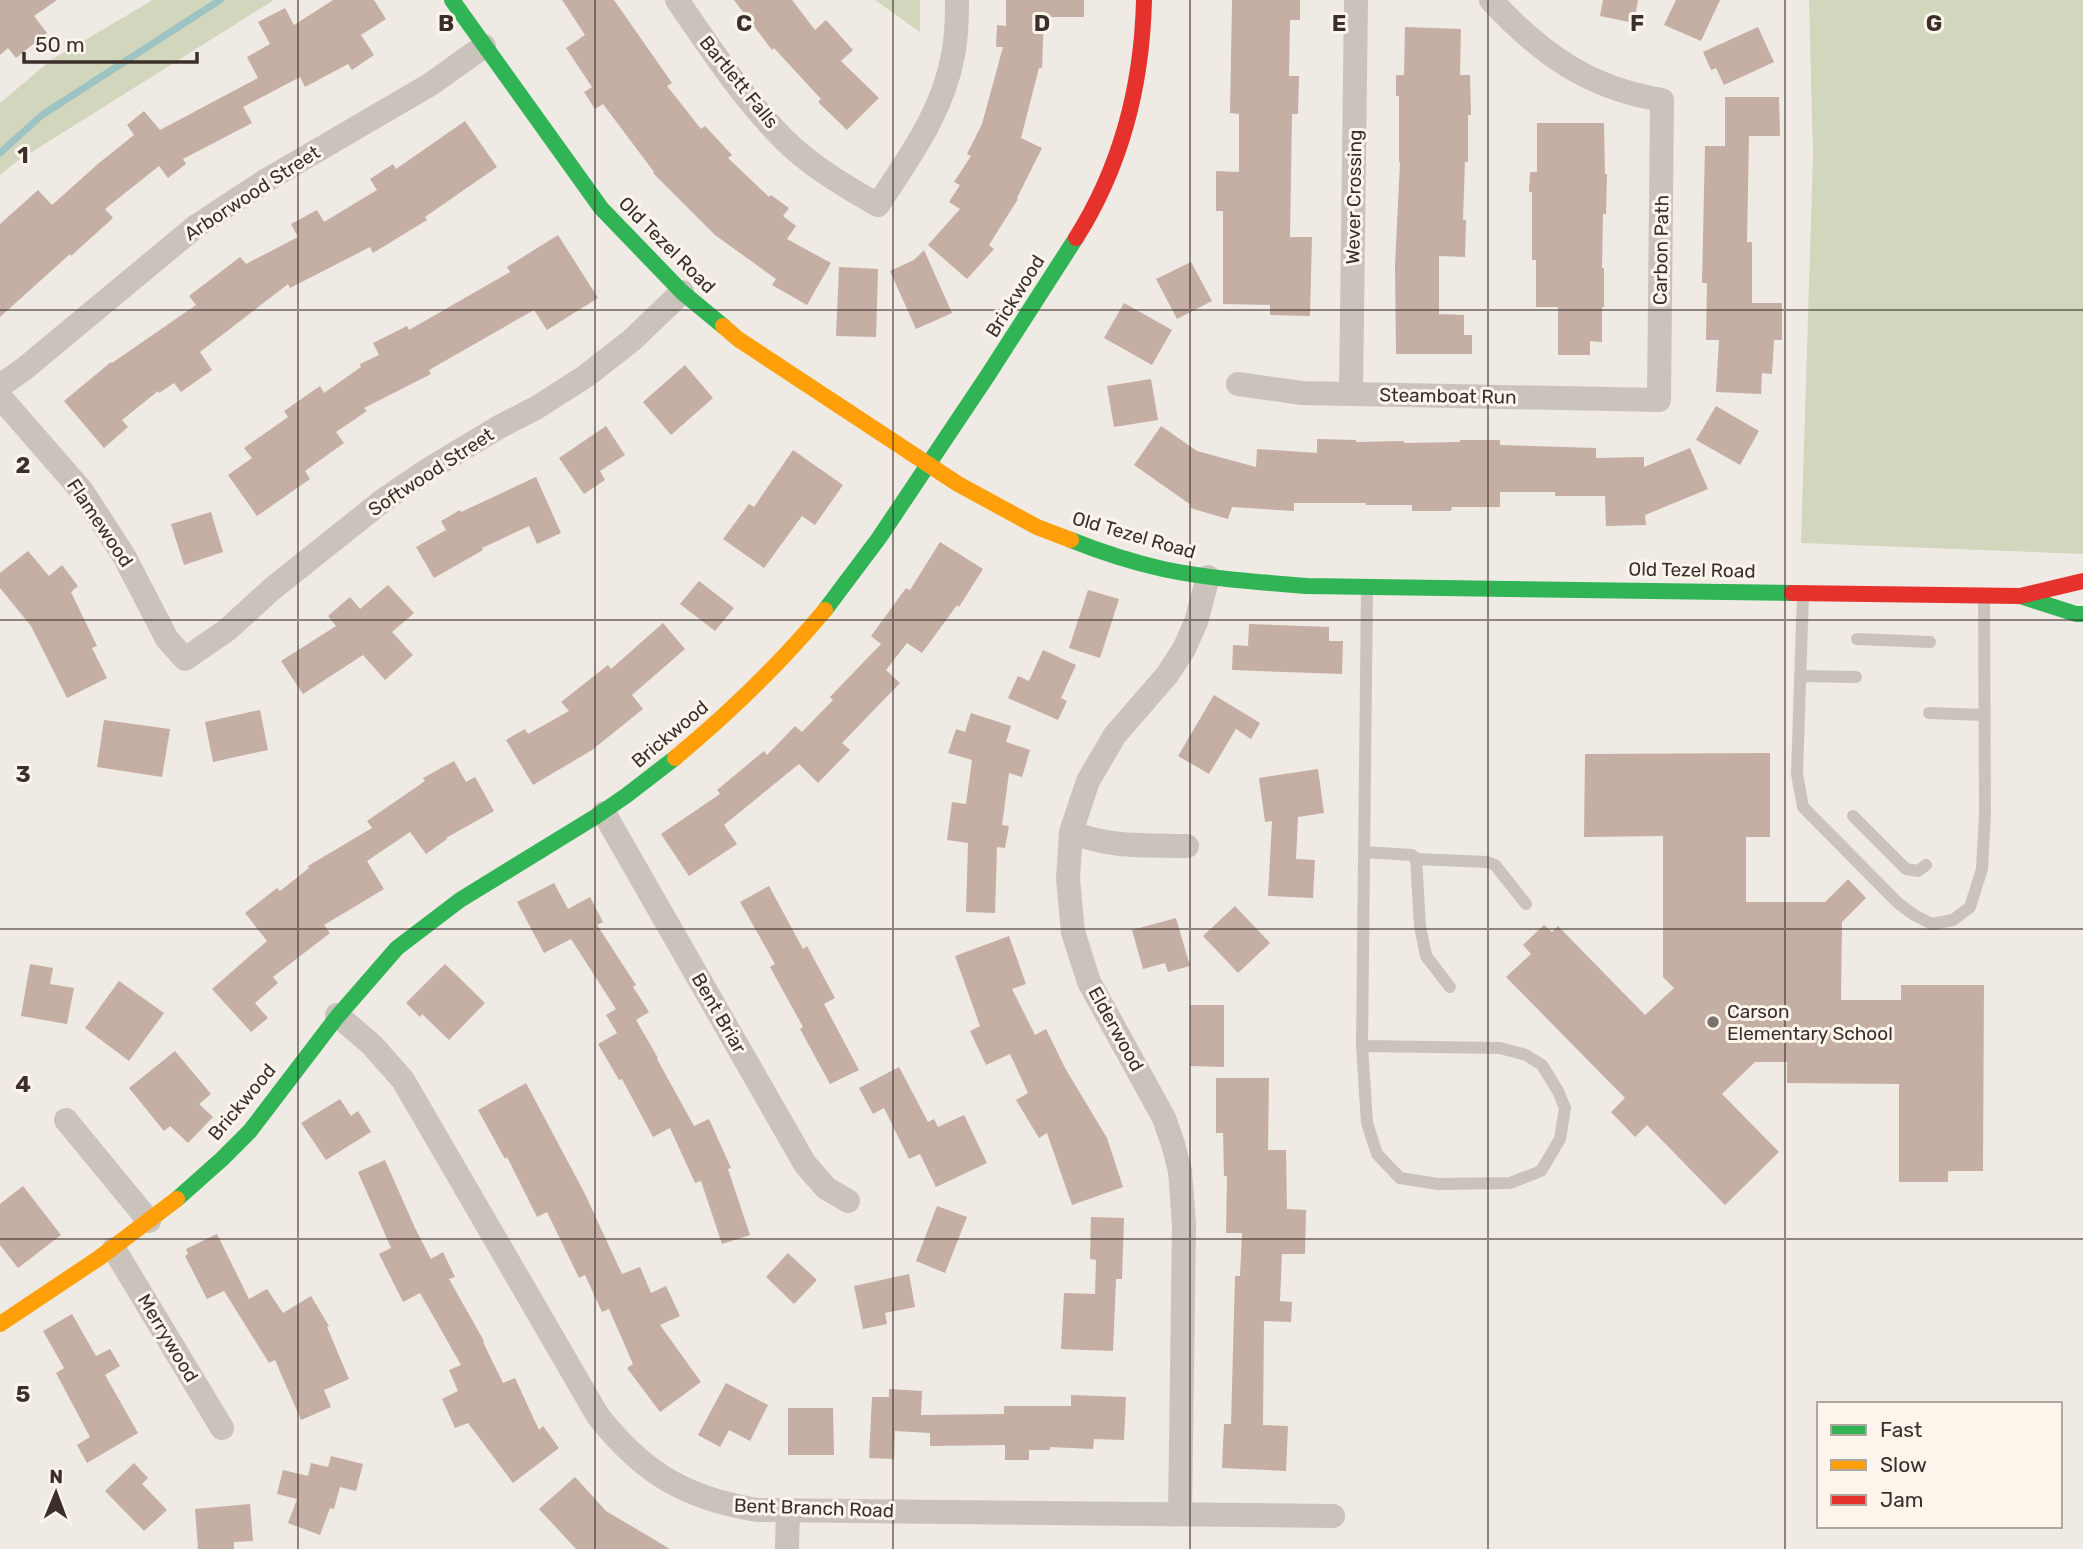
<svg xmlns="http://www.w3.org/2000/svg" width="2083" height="1549" viewBox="0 0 2083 1549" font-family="Rubik,sans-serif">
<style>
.green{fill:#d1d6bd}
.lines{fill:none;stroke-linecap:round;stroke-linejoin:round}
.stream{stroke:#9ec3c3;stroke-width:7}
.building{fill:#c5aea4}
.lane{stroke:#cac3bc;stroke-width:12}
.street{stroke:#cac3bc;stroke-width:24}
.fast{stroke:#30b455;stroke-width:16}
.slow{stroke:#ff9f0a;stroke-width:16}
.jam{stroke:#e5322d;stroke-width:16}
.grid{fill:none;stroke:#3c2f2a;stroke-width:2;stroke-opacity:0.55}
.poi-dot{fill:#7b706b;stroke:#fcf5ec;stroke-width:2.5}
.labels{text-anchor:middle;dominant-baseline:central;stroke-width:6;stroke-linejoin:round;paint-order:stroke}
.street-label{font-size:19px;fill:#3c2f2a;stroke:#fcf5ec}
.poi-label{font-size:19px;fill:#3c2f2a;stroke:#fcf5ec;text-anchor:start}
.grid-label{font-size:23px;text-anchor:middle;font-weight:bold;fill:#3c2f2a;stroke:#fcf5ec;stroke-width:6;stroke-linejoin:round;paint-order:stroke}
</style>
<rect width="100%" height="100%" fill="#f0eae4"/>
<!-- green -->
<g class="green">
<path d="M153 0H274L16 162 0 175V103L51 60Z"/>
<path d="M875 0H920V32Z"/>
<path d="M1809 0H2083V554L1801 543 1813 155Z"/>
</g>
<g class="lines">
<!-- stream -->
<path class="stream" d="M0 153 42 115 220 0"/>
</g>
<!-- building -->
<g class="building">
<path d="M0 0H57L34 16 47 33 16 58 8 48 0 55Z"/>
<path d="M333 0H374L386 19 361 35 374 55 352 70 348 64 305 87 300 77 243 107 252 123 183 159 186 164 168 178 159 166 105 209 113 218 71 256 70 254 0 317V224L38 190 52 205 99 163 134 135 127 125 144 111 160 130 258 78 247 57 270 44 258 22 285 8 294 25Z"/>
<path d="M562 0H614L672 83 667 86 701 129 705 126 732 155 728 158 769 197 771 195 789 208 783 216 796 226 787 239 831 263 807 305 772 285 776 279 715 235 653 173 654 172 603 104 595 109 584 92 592 87 566 48 585 35Z"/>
<path d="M734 0H792L815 30 826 20 853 50 841 61 879 98 847 130 818 102 821 99 774 48 772 50Z"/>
<path d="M1006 0H1084V17H1044L1042 68H1039L1021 138 1042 148 1017 198 1018 199 989 245 994 249 967 279 928 245 960 209 949 202 960 185 954 182 971 156 967 154 982 124 1003 47H996L997 25 1006 26Z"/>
<path d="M1232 0H1300V20H1290L1289 76H1299L1298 114H1292L1290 237H1312L1310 316 1270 315V305L1223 304V211H1216V171L1239 172V114L1230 113Z"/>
<path d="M1603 0H1638L1634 23 1600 16Z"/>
<path d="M1676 0H1720L1701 41 1664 25Z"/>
<path d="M1405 27 1461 29 1460 75H1470L1471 115H1468V162H1465L1463 220H1466L1465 257 1439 256V314L1464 315V335H1472V354H1396L1395 266 1400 162H1399V96H1396V75H1404Z"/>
<path d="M1758 27 1774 62 1724 85 1716 68 1711 70 1703 52Z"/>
<path d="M1725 97H1779L1780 136H1749L1747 242H1752V303H1782V340H1774L1772 374 1762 373 1761 394 1716 392 1719 340H1706L1707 283H1702L1705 146H1725Z"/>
<path d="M465 121 497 167 425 217 427 220 373 253 370 247 290 288 288 284 200 352 212 370 181 392 174 383 159 393 158 391 122 420 128 427 104 448 64 401 111 362 112 363 196 305 189 296 240 257 246 264 298 237 291 224 317 210 324 222 377 190 370 179 393 164 396 169Z"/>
<path d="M1537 123H1604L1605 174H1607L1606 214H1603L1602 268H1604V307H1602V342L1590 341V355H1558V307H1536V260H1532V192H1529L1530 172H1537Z"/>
<path d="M558 235 598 298 547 330 534 310 429 370 431 374 364 408 367 411 336 432 344 443 305 471 310 479 257 516 228 475 252 458 244 448 288 417 284 411 320 386 324 393 361 367 360 364 379 355 373 343 407 326 409 330 510 272 507 267Z"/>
<path d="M924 250 952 313 916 329 890 271 914 260Z"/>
<path d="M1191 262 1212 301 1177 319 1156 279Z"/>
<path d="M839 267 878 269 876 337 836 336Z"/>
<path d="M1124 303 1172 330 1152 365 1104 338Z"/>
<path d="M685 365 713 398 671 435 643 402Z"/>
<path d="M1151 379 1158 420 1114 427 1107 386Z"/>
<path d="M1716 406 1759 431 1740 465 1696 440Z"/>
<path d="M606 426 625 455 600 471 605 480 584 494 559 458Z"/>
<path d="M1161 426 1197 451 1256 467 1257 449 1317 453V439L1356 440V442L1404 441V443L1460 442V440H1500V445L1596 448V458L1644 457V467L1690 448 1708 489 1645 515 1646 525 1606 526 1605 496H1555V492H1500V507H1452L1451 511H1412V505H1366V503H1294V511L1232 507 1228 519 1190 508 1191 505 1134 465Z"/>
<path d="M793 450 843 485 815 525 802 516 764 568 723 539 749 504 754 507Z"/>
<path d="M536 477 561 533 537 544 529 526 482 548 483 550 434 578 416 547 446 530 441 521 460 510 461 512Z"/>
<path d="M211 512 223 552 184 565 171 524Z"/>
<path d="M940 542 983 569 959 607 957 605 922 653 907 643 886 670 900 683 842 743 850 750 818 783 799 764 724 825 737 844 689 876 661 834 720 794 717 790 764 751 767 755 795 726 802 732 833 700 830 697 881 644 871 636 906 588 910 590Z"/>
<path d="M28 551 49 576 62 565 78 586 71 592 97 646 92 648 107 678 67 698 31 626 0 588V573Z"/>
<path d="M699 581 734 608 715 631 680 604Z"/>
<path d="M388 585 414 613 392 632 413 655 385 680 363 655 303 694 281 661 336 626 328 616 350 597 360 609Z"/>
<path d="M1088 590 1119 599 1100 658 1069 648Z"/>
<path d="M663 623 685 649 632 695 643 709 592 750 533 785 506 740 525 729 528 734 569 711 561 702 608 665 611 669Z"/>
<path d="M1249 624 1329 627V641H1343L1342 674 1232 670 1233 645 1248 646Z"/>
<path d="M1043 650 1076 665 1061 698 1067 701 1058 720 1008 698 1018 676 1029 681Z"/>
<path d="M1214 695 1260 723 1251 739 1236 729 1209 774 1178 756Z"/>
<path d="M260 710 268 750 213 762 205 722Z"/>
<path d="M971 713 1011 726 1006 742 1030 750 1022 777 1009 773 1002 825 1009 826 1005 848 997 847 995 913 966 912 968 843 947 840 952 802 966 804 972 760 948 753 956 729 965 732Z"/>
<path d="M104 720 170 729 162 777 97 767Z"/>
<path d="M1770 753V837H1746V902H1825L1848 879 1866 898 1842 922 1841 1000H1901V985H1984L1983 1171H1948V1182H1899V1084L1787 1083V1062H1755L1722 1094 1779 1152 1725 1205 1647 1125 1635 1137 1611 1112 1625 1098 1506 977 1531 954 1523 945 1544 925 1552 932 1558 926 1645 1015 1674 988 1663 977V836L1584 837 1585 754Z"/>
<path d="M454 761 466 782 475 777 494 811 446 838 447 839 426 854 410 832 367 861 384 889 324 925 330 933 273 977 278 983 255 1003 268 1018 251 1032 212 989 267 941 245 913 277 888 280 891 309 868 308 866 372 828 367 821 425 781 423 778Z"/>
<path d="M1318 769 1324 813 1298 817 1296 859 1315 860 1313 898 1268 896 1272 821 1265 822 1259 778Z"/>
<path d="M554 883 568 909 590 897 603 922 597 925 636 985 633 987 649 1012 636 1020 658 1058 657 1059 694 1126 709 1119 731 1168 728 1169 750 1235 722 1244 701 1181 695 1183 670 1128 653 1137 622 1079 619 1080 598 1044 617 1033 606 1015 616 1009 571 939 544 953 517 902Z"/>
<path d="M769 886 803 949 807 946 835 998 824 1004 859 1070 830 1084 800 1029 803 1027 770 967 775 964 740 902Z"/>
<path d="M1235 906 1270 943 1238 973 1203 936Z"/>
<path d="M1176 918 1190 966 1168 972 1165 963 1143 969 1132 930Z"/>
<path d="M1009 936 1026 984 1012 989 1035 1035 1046 1029 1065 1068 1107 1138 1123 1187 1072 1205 1047 1133 1039 1138 1016 1100 1028 1093 1010 1054 986 1065 970 1031 980 1026 955 956Z"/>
<path d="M30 964 53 968 50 984 74 988 67 1024 21 1016Z"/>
<path d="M445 964 485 1003 449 1040 422 1014 420 1017 406 1003Z"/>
<path d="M119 981 164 1013 129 1061 85 1028Z"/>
<path d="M1190 1005H1224V1067L1190 1066Z"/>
<path d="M175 1051 211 1094 199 1104 213 1117 188 1143 170 1126 164 1131 129 1088Z"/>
<path d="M899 1067 928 1122 934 1119 938 1127 964 1115 987 1163 936 1187 920 1154 909 1159 884 1108 873 1114 859 1088Z"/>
<path d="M1216 1078H1269L1268 1150H1286L1287 1209 1306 1210 1305 1254H1282L1280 1301 1292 1302 1291 1322 1264 1321 1263 1425 1288 1426 1286 1471 1222 1468 1224 1424H1231L1235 1276H1240L1242 1233H1226L1227 1176H1224L1223 1133H1216Z"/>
<path d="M526 1083 585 1194 622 1274 640 1267 651 1293 666 1286 680 1316 660 1325 701 1382 660 1412 627 1368 633 1364 609 1309 602 1312 585 1275 579 1278 547 1212 537 1217 507 1157 505 1159 478 1110Z"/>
<path d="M340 1099 351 1116 358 1111 371 1132 326 1160 301 1123Z"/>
<path d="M385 1160 415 1228 431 1259 443 1252 455 1277 449 1279 484 1341 483 1342 503 1383 515 1378 539 1430 543 1426 559 1448 513 1483 468 1423 455 1428 442 1399 458 1391 449 1370 461 1365 420 1293 403 1302 379 1254 391 1248 358 1172Z"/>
<path d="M23 1186 61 1235 18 1268 0 1245V1204Z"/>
<path d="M937 1206 967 1217 945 1273 916 1261Z"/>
<path d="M1091 1217 1124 1218 1122 1279H1116L1113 1351 1061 1349 1064 1293 1095 1294 1096 1260 1090 1259Z"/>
<path d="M217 1234 249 1299 267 1289 283 1313 311 1296 329 1326 327 1327 349 1379 324 1390 331 1407 301 1420 275 1360 269 1363 224 1291 207 1299 185 1256 188 1254 186 1249Z"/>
<path d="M788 1253 817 1280 794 1304 766 1277Z"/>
<path d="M909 1274 915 1307 885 1313 887 1324 863 1329 854 1286Z"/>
<path d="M72 1314 96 1356 110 1349 120 1366 105 1375 138 1433 87 1463 77 1445 90 1437 56 1373 64 1368 43 1331Z"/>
<path d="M726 1383 768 1405 750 1441 729 1430 720 1447 698 1435Z"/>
<path d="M889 1389 922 1391 921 1415 1004 1414V1406H1071V1395L1126 1397 1124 1440 1094 1439 1093 1449 1050 1447V1450H1029V1460H1005V1445L930 1446V1433L895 1431 894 1459 869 1458 872 1397H889Z"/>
<path d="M788 1408H833L834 1455H788Z"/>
<path d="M331 1456 363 1464 356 1491 340 1487 334 1509 330 1508 320 1535 288 1523 297 1499 277 1494 283 1470 308 1476 311 1463 328 1467Z"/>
<path d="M134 1463 148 1478 142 1484 167 1510 144 1531 105 1491Z"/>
<path d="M575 1477 606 1511 670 1549H576L539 1509Z"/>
<path d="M250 1504 253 1541 234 1542V1549H198L195 1509Z"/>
</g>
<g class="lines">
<!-- lane -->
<g class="lane">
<path d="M1803 594 1797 774 1803 807 1898 903 1914 915 1932 924 1953 920 1970 907 1982 869 1985 814 1984 596"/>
<path d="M1857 639 1930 642"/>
<path d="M1800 676 1856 677"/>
<path d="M1929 713 1984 715"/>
<path d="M1853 816 1906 869 1918 871 1926 865"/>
<path d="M1364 852 1412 855 1416 859 1420 926 1426 956 1450 987"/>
<path d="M1416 859 1487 862 1495 865 1526 904"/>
<path d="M1362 1046 1500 1048 1526 1055 1542 1065 1558 1091 1565 1108 1560 1139 1541 1171 1510 1183 1438 1184 1400 1178 1377 1154 1367 1123 1362 1046 1367 587"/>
</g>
<!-- street -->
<g class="street">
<path d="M677 0C713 52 747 105 793 148 819 171 848 188 878 205 909 157 943 112 953 55 957 37 957 18 957 0"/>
<path d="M1238 384 1302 393 1659 400 1662 100C1588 88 1541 54 1491 0"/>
<path d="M0 386 24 369 195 227 265 181 431 84 484 46"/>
<path d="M1351 394 1356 0"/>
<path d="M0 397 82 491 124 556 167 639 185 659 227 630 272 589 381 502 426 471 499 427 536 408 586 376 632 340 682 292"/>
<path d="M604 813 805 1164 826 1188 848 1201"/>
<path d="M1071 832C1110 848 1146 845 1187 846"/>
<path d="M337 1015 372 1045 403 1080 598 1416C643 1473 685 1498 757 1510L1333 1516"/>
<path d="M66 1120 149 1221"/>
<path d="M114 1249 222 1428"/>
<path d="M1180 1514 1184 1225 1180 1171 1173 1144 1164 1118 1089 982 1073 932 1068 879 1071 832 1088 781 1115 735 1167 675 1184 649 1196 622 1208 577"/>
<path d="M787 1549 788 1510"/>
</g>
<!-- fast -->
<g class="fast">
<path d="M452 0 601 208 682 292 723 326"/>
<path d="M1071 540C1101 552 1132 562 1163 569 1210 579 1259 582 1307 586L1792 593"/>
<path d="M2020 596 2076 614H2083"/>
<path d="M825 610 879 538 988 375 1076 238"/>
<path d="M177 1199 222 1159 250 1131 337 1017 397 948 460 900 595 817 627 795 675 758"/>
</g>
<!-- slow -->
<g class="slow">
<path d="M723 326 738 339 958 484 1037 527 1071 540"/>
<path d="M675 758C729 713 780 664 825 610"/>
<path d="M0 1324 99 1258 177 1199"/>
</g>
<!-- jam -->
<g class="jam">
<path d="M1076 238C1122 165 1142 86 1144 0"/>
<path d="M1792 593 2020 596 2083 581"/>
</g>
</g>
<!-- grid -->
<path class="grid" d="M298 0V1549M595 0V1549M893 0V1549M1190 0V1549M1488 0V1549M1785 0V1549M0 310H2083M0 620H2083M0 929H2083M0 1239H2083"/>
<!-- markers -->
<circle class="poi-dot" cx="1713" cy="1022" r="7"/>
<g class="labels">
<!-- street labels -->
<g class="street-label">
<text transform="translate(739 82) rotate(51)">Bartlett Falls</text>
<text transform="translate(252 193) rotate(-33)">Arborwood Street</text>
<text transform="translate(1354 197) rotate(-89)">Wever Crossing</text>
<text transform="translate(667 245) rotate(45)">Old Tezel Road</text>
<text transform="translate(1661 250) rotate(-89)">Carbon Path</text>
<text transform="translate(1015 296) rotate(-58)">Brickwood</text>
<text transform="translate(1448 396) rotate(1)">Steamboat Run</text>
<text transform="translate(431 472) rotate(-33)">Softwood Street</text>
<text transform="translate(100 523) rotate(56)">Flamewood</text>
<text transform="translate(1134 535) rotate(16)">Old Tezel Road</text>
<text transform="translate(1692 570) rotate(1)">Old Tezel Road</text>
<text transform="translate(670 734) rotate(-40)">Brickwood</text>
<text transform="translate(719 1013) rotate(60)">Bent Briar</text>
<text transform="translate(1116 1029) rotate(61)">Elderwood</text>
<text transform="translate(242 1102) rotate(-50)">Brickwood</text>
<text transform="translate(168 1338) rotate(59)">Merrywood</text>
<text transform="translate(814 1508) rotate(2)">Bent Branch Road</text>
</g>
<!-- poi labels -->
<g class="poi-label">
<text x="1727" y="1011">Carson<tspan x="1727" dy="22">Elementary School</tspan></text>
</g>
</g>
<g class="grid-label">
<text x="446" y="31">B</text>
<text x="744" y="31">C</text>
<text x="1042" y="31">D</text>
<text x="1339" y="31">E</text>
<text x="1637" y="31">F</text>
<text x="1934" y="31">G</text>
<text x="23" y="163">1</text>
<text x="23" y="473">2</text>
<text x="23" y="782">3</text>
<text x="23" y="1092">4</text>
<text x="23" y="1402">5</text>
</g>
<!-- legend -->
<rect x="1817" y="1402" width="245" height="126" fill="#fcf5ec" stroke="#afa69e" stroke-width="2"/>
<rect x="1831" y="1425" width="35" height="10" fill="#30b455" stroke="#afa69e" stroke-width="2"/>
<text x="1880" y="1437" font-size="21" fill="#3c2f2a">Fast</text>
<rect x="1831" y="1460" width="35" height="10" fill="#ff9f0a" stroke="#afa69e" stroke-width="2"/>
<text x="1880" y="1472" font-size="21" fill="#3c2f2a">Slow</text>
<rect x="1831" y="1495" width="35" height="10" fill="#e5322d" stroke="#afa69e" stroke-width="2"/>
<text x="1880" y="1507" font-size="21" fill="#3c2f2a">Jam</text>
<!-- north arrow -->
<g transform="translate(56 1493) rotate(1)" stroke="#fcf5ec" stroke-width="5" paint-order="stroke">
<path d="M0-5L12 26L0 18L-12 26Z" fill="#3c2f2a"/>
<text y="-10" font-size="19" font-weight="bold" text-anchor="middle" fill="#3c2f2a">N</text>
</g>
<!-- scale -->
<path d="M24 52v10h173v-10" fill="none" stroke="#3c2f2a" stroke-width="3.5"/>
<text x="35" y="52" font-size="21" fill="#3c2f2a" stroke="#fcf5ec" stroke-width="5" paint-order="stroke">50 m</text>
</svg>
